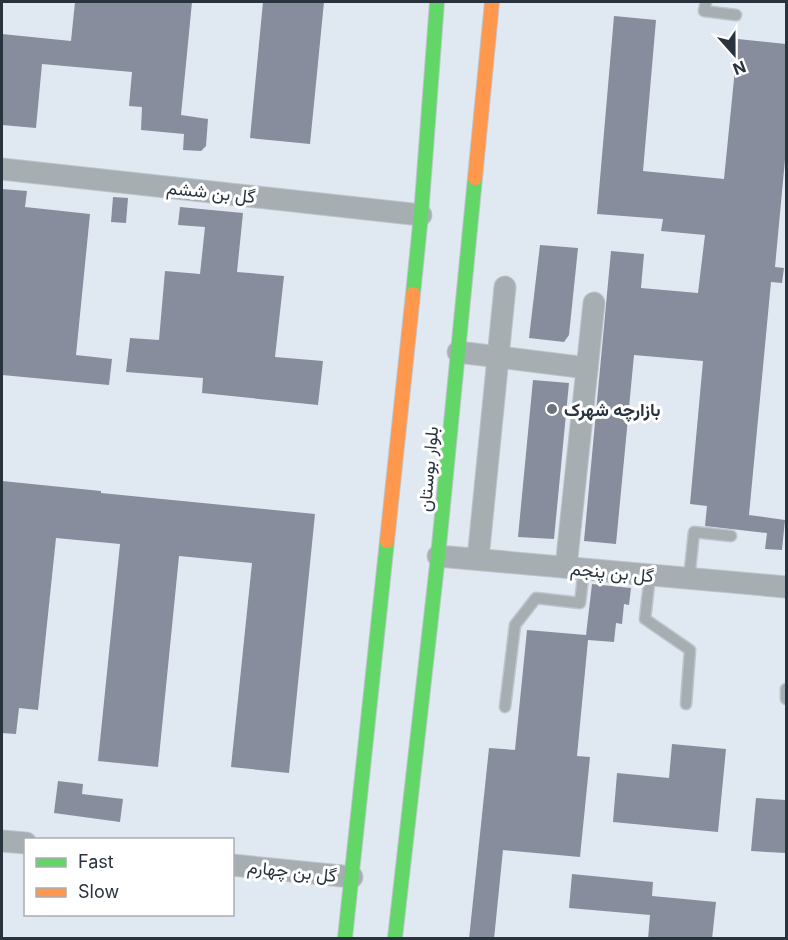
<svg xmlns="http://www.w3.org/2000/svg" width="788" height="940" viewBox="0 0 788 940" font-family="Inter,Vazirmatn,sans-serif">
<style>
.building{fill:#878d9d}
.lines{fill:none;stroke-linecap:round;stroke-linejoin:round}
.lane-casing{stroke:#bdc5cc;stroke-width:13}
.street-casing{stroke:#bdc5cc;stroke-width:23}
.fast-casing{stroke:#bdc5cc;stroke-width:16}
.slow-casing{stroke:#bdc5cc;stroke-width:16}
.lane{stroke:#a7aeb1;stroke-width:10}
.street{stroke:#a7aeb1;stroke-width:21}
.fast{stroke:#63d668;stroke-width:14}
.slow{stroke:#ff974d;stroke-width:14}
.poi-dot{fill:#68737d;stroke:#fff;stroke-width:2}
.labels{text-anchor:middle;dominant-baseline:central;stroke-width:6;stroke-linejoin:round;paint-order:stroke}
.street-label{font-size:18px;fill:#28333e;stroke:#fff}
.poi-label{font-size:18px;font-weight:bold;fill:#28333e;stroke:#fff;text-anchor:start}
</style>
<rect width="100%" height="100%" fill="#e0e9f2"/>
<!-- building -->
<g class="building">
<path d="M75 2H192L181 115 208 119 206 146 201 151 183 150 184 134 141 130 142 107 129 106 132 72 42 64 36 128 2 125V34L71 41Z"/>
<path d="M263 2H324L310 144 250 138Z"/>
<path d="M614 16 656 20 643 171 724 179 738 39 786 44V149L775 267 784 268 782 283 771 282 749 515 785 520 782 550 765 549 767 533 705 526 707 506 690 504 703 361 634 355 616 544 584 541 611 251 644 254 641 288 698 293 705 235 661 231 663 219 597 214Z"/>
<path d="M2 189 27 191 25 207 90 214 76 355 112 359 109 385 2 375Z"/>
<path d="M113 197 128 198 126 223 111 222Z"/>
<path d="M180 207 243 213 237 272 284 276 275 357 323 361 318 405 202 393 203 378 126 372 130 338 159 340 165 271 200 274 205 227 178 225Z"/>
<path d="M540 245 578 248 569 335 564 342 529 338Z"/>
<path d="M533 380 569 383 554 539 518 537Z"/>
<path d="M2 481 101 491V493L315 514 289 773 231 767 252 563 179 556 158 767 98 761 120 544 56 538 38 710 19 708 16 734 2 733Z"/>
<path d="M592 584 631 588 629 605 624 604 622 624 616 623 614 642 588 640 577 756 590 757 580 857 503 850 494 939H469L489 748 515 750 527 630 586 635Z"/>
<path d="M672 744 726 749 718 832 613 822 617 773 669 778Z"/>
<path d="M58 781 83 784 82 794 123 799 120 822 54 813Z"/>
<path d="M756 798 786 800V853L751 851Z"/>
<path d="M572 874 653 882 652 896 716 902 712 939H648L650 915 569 908Z"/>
</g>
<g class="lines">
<defs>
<g id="lane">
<path d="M706 2 704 11 736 15"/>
<path d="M650 575 645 619 690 650 686 704"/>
<path d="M689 579 694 532 731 536"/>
<path d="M786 689V699"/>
<path d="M505 707 515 625 536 598 580 603 584 569"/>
</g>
<g id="street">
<path d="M2 169 421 215"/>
<path d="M458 352 587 368"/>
<path d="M438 556 786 587"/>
<path d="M478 559 505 287"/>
<path d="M566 567 594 303"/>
<path d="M2 841 26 843"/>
<path d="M232 865 352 877"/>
</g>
<g id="fast">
<path d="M413 294 421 215 437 2"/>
<path d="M345 938 387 541"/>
<path d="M395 938 438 556 475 178"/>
</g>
<g id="slow">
<path d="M475 178 492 2"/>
<path d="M387 541 413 294"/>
</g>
</defs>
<!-- lane casing -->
<use href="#lane" class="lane-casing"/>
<!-- street casing -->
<use href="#street" class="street-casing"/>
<!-- fast casing -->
<use href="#fast" class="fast-casing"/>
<!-- slow casing -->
<use href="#slow" class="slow-casing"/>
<!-- lane -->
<use href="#lane" class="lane"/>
<!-- street -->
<use href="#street" class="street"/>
<!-- fast -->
<use href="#fast" class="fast"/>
<!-- slow -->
<use href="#slow" class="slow"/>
</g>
<!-- markers -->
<circle class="poi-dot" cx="552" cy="409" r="6"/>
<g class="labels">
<!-- street labels -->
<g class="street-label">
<text transform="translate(211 192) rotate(6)">گل بن ششم</text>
<text transform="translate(428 469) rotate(-85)">بلوار بوستان</text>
<text transform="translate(612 572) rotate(5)">گل بن پنجم</text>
<text transform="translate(292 871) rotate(6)">گل بن چهارم</text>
</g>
<!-- poi labels -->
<g class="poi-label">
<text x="564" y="409">بازارچه شهرک</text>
</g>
</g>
<!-- border -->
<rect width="788" height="940" fill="none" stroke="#28333e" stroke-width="6"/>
<!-- legend -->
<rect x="24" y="838" width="210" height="78" fill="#ffffff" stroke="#a9adb2" stroke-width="1.5"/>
<rect x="36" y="858" width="30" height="9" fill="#63d668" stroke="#a9adb2" stroke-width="1.5"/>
<text x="78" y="868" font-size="18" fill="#28333e">Fast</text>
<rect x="36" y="888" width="30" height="9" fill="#ff974d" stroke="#a9adb2" stroke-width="1.5"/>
<text x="78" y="898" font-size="18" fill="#28333e">Slow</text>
<!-- north arrow -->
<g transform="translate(734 54) rotate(159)" stroke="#ffffff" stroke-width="4.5" paint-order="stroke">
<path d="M0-4.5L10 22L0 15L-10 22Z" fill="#28333e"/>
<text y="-9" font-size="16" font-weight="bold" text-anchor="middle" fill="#28333e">N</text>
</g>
</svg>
